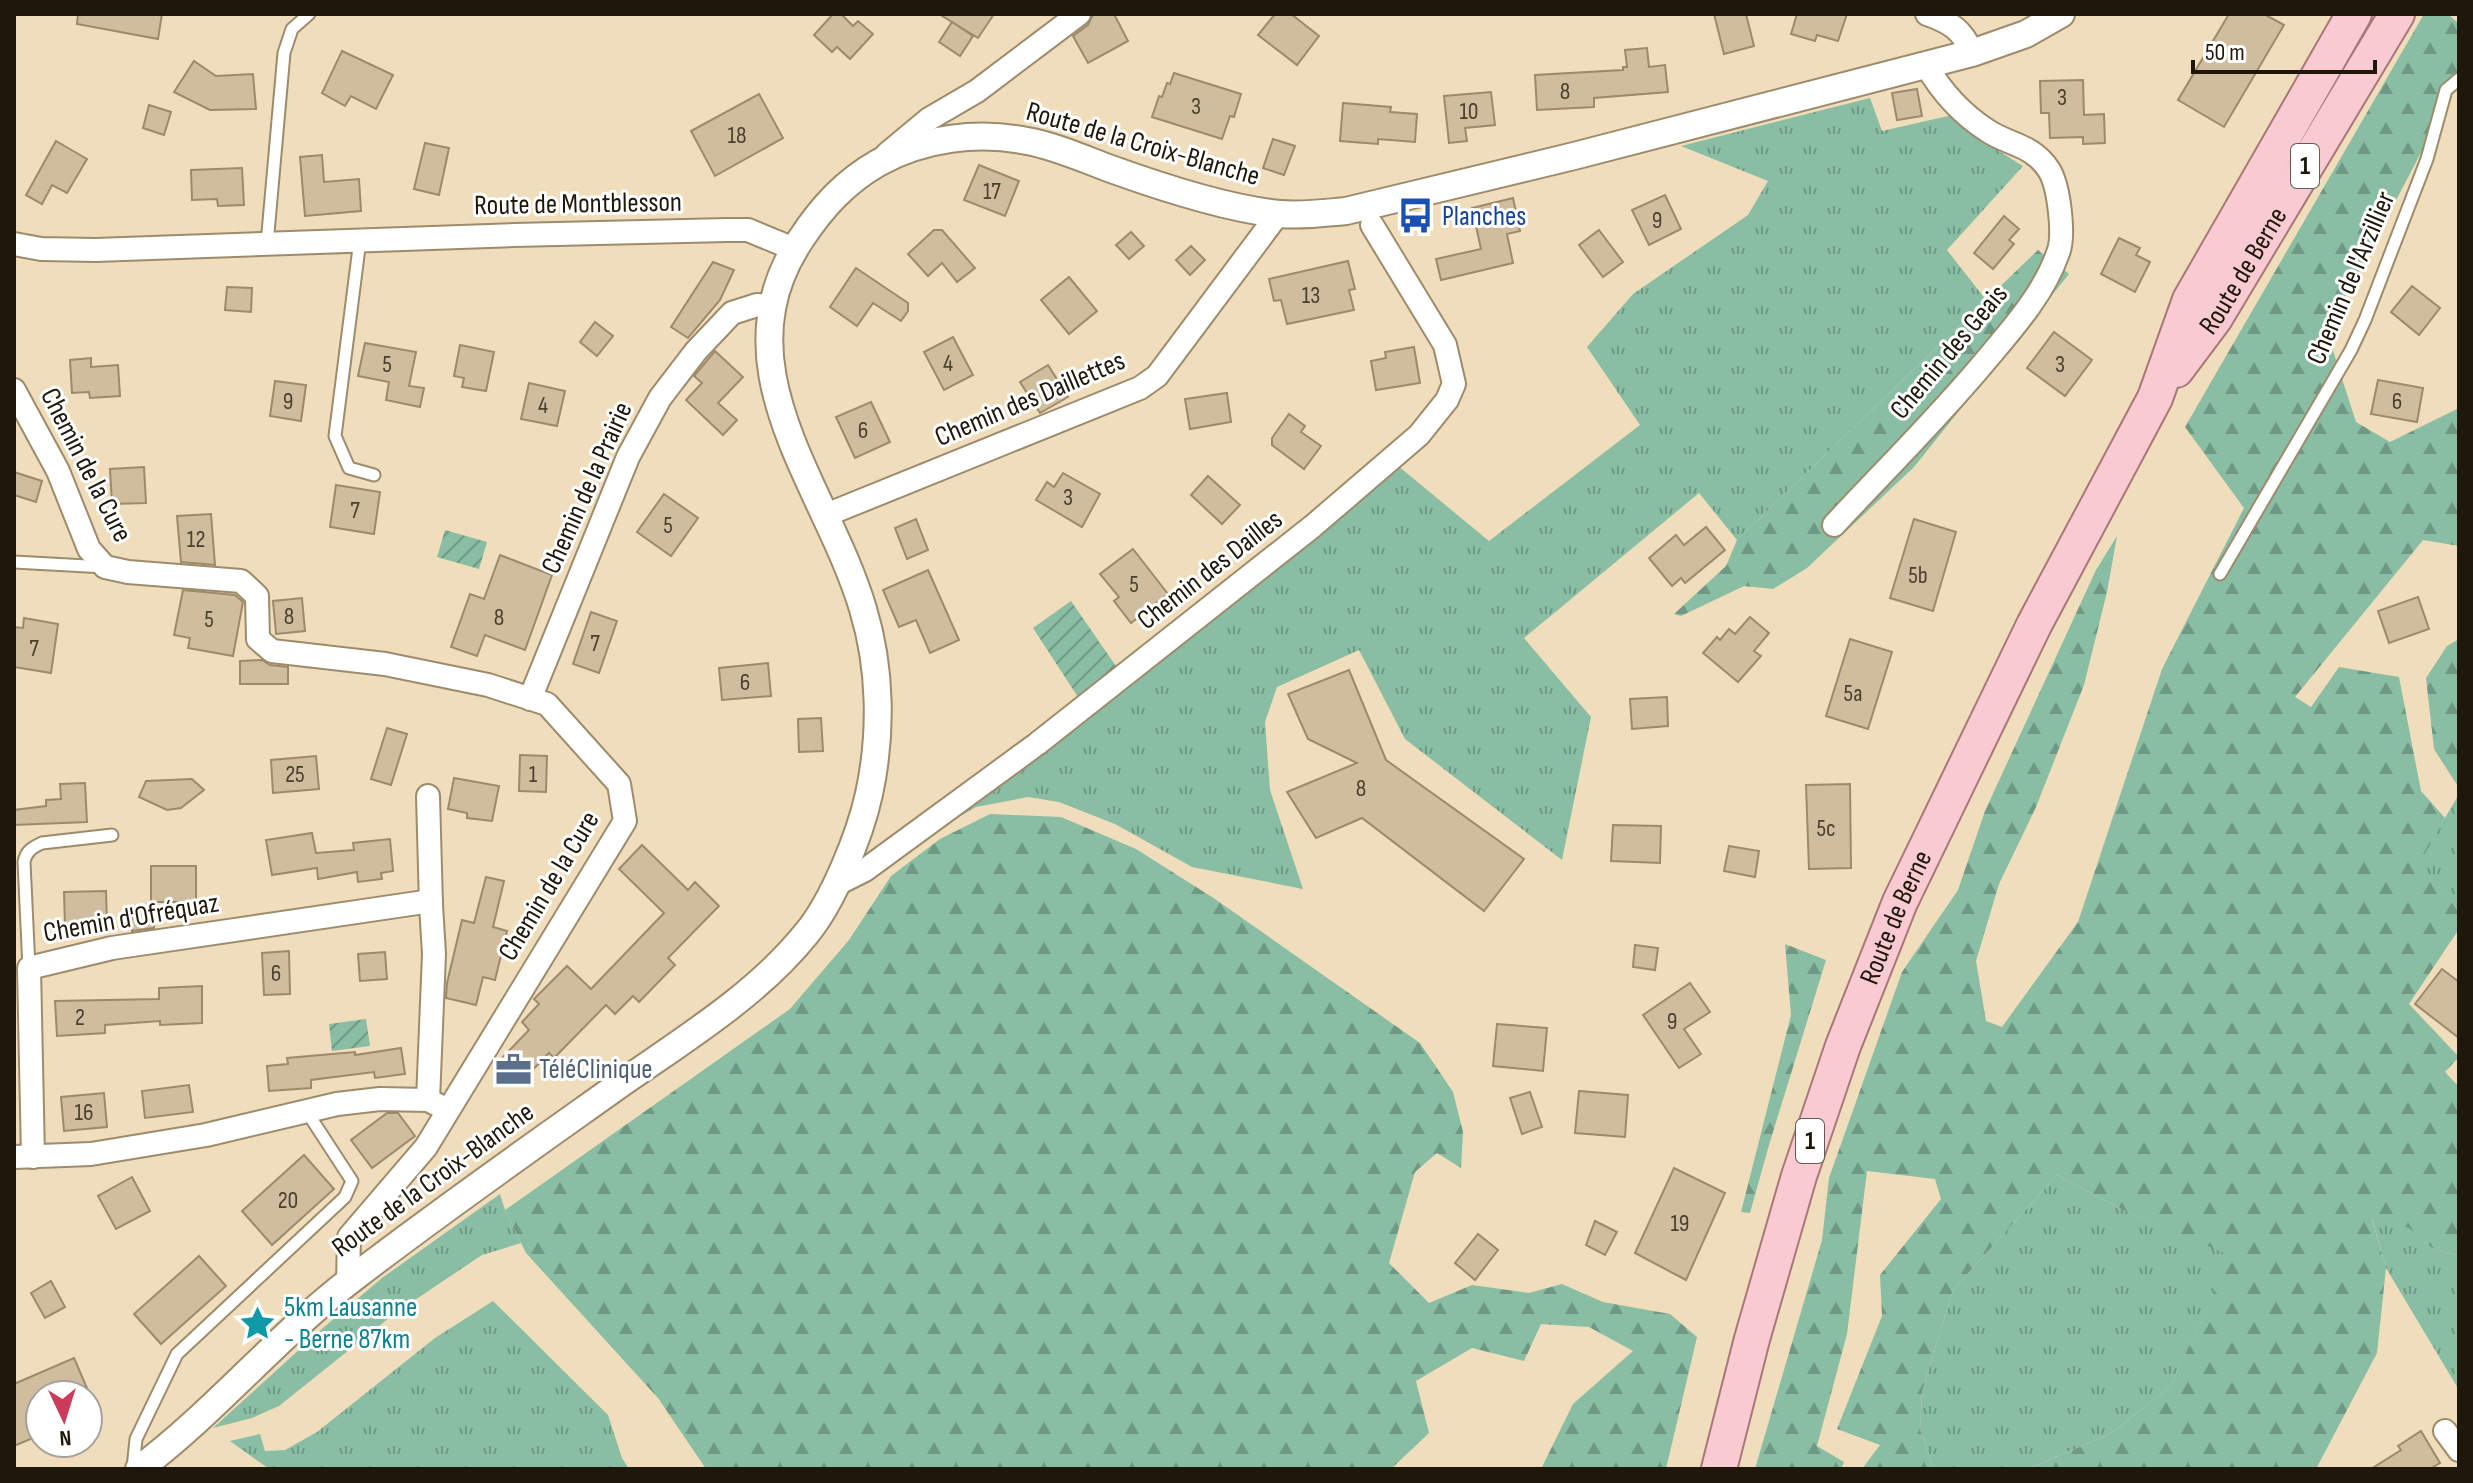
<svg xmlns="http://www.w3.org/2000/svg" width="2473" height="1483" viewBox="0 0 2473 1483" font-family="'Sofia Sans Condensed',sans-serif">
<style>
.grass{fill:url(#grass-tufts)}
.forest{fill:url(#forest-firs)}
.garden{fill:url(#garden-furrows)}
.building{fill:#d0bd9d;stroke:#9c8a6b;stroke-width:2}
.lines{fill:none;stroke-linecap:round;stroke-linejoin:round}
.service-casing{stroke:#9d8b6c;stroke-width:15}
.minor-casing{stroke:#9d8b6c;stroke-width:26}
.tertiary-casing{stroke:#9d8b6c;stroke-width:30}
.primary-casing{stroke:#a9767a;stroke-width:38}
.service{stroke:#fff;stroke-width:11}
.minor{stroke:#fff;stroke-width:22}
.tertiary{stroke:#fff;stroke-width:26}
.primary{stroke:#f8cbd3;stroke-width:34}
.labels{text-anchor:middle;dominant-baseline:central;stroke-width:6;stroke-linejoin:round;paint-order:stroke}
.number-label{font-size:24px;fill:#4a402f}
.shield{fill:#fff;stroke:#625d54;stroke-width:2}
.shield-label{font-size:26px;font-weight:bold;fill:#1e170a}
.street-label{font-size:28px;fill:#1e170a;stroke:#fff}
.transit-label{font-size:28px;fill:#164399;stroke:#fff;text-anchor:start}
.service-label{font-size:28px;fill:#4e5e75;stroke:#fff;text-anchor:start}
.culture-label{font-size:28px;fill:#0d838f;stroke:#fff;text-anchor:start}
</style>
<defs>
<pattern id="grass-tufts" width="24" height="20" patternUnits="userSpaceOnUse" patternTransform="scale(2)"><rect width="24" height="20" fill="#89bea4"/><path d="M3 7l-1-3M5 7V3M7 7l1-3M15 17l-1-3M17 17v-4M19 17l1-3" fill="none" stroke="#6f9984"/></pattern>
<pattern id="forest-firs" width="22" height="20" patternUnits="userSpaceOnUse" patternTransform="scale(2)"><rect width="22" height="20" fill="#89bea4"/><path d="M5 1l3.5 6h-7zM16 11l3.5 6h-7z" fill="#6f9984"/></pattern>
<pattern id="garden-furrows" width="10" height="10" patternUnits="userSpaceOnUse" patternTransform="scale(2)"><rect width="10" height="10" fill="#89bea4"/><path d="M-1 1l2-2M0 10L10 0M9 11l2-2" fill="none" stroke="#6f9984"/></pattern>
</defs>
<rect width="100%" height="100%" fill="#f0ddbb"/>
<!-- grass -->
<g class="grass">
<path d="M1870 98 1882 131 1957 114 1986 143 2023 166 1947 250 1986 300 1737 540 1699 493 1524 638 1591 717 1562 860 1405 739 1359 650 1277 687 1265 722 1270 790 1303 889 1192 867 1115 824 1059 802 1028 797 976 807 941 827 1397 465 1489 541 1640 425 1587 347 1633 294 1748 215 1768 181 1681 146Z"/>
<path d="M2459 794V911L2418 864Z"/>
<path d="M2057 1175 2123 1210 2232 1255 2170 1387 2110 1434 2027 1469H1934L1920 1429 1922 1392 1953 1290Z"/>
<path d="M500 1194 505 1210 521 1243 482 1255 394 1314 279 1406 252 1418 213 1428 323 1328 382 1278Z"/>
<path d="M2372 1218 2410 1228 2432 1248 2459 1256V1390L2386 1268Z"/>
<path d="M493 1301 608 1415 622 1458 629 1469H269L230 1441 260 1434 265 1451 285 1450 317 1432 435 1338Z"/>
</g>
<!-- forest -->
<g class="forest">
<path d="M2424 14H2448L2459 24V80L2327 332 2356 422 2390 442 2459 408V546L2423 540 2295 697 2311 707 2339 667 2399 677 2421 791 2445 818 2419 864 2459 911V929L2409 1004 2459 1057 2445 1072 2459 1087V1256L2432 1248 2409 1228 2372 1219 2386 1268 2377 1353 2316 1469H2027L2110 1434 2170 1387 2231 1256 2123 1210 2057 1175 1953 1290 1922 1392 1920 1429 1934 1469H1862L1880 1445 1837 1429 1882 1316 1880 1275 1941 1199 1935 1179 1867 1171 1847 1334 1817 1446 1844 1462 1841 1469H1755L1822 1240 1829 1178 1902 972 1958 890 1985 811 2096 570 2117 536 2107 592 2084 685 2036 807 1999 884 1976 961 1986 1021 2002 1027 2078 922 2162 669 2244 508 2185 427Z"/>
<path d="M2038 250 2069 274 1914 467 1807 568 1773 589 1744 586 1681 616 1674 614 1726 566 1737 540Z"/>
<path d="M2459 639V788L2434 749 2426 678 2447 646Z"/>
<path d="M990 814 1061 817 1136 849 1215 899 1420 1043 1453 1092 1463 1132 1461 1168 1437 1153 1415 1172 1389 1263 1429 1303 1472 1285 1529 1293 1562 1284 1603 1302 1670 1314 1697 1337 1666 1469H1541L1573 1404 1633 1351 1589 1327 1541 1324 1524 1361 1472 1348 1416 1381 1429 1433 1391 1469H706L658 1398 526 1253 505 1210 790 1009 849 940 891 876 940 839Z"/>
<path d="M1785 944 1826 960 1769 1145 1750 1213 1741 1212 1791 1015Z"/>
</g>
<!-- garden -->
<g class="garden">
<path d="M445 530 487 542 479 569 437 557Z"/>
<path d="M1071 601 1118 669 1078 697 1033 628Z"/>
<path d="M366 1019 370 1046 332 1051 329 1024Z"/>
</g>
<!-- building -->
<g class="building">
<path d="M78 14H162L158 39 77 24Z"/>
<path d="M833 14H841L853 26 858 21 873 34 850 59 837 47 832 52 814 35Z"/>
<path d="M939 14H994L978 38Z"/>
<path d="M1093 14H1114L1128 41 1088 63 1073 36 1088 25Z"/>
<path d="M1275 14H1291L1319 36 1297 65 1258 35Z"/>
<path d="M1714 14H1746L1754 46 1724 54Z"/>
<path d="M1797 14H1847L1838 41 1817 35 1815 41 1791 34Z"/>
<path d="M2229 14H2264L2284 25 2224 127 2178 100Z"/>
<path d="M952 22 973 36 960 56 939 42Z"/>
<path d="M1647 48 1649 67 1665 65 1668 92 1594 98V107L1537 110 1535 75 1623 70V67H1627L1625 50Z"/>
<path d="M342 51 393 75 376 109 351 96 345 106 322 93Z"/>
<path d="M194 61 216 76 253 74 256 109 210 110 174 92Z"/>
<path d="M1174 73 1241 94 1234 117 1230 116 1222 139 1152 117 1159 96 1162 97 1167 83 1170 84Z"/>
<path d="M2083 80 2084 115 2104 114 2105 143 2083 144V137L2050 138 2049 113H2041L2040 81Z"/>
<path d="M1917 89 1922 116 1897 120 1892 93Z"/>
<path d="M1491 92 1495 125 1465 128 1467 141 1449 143 1444 96Z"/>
<path d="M759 94 783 138 715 176 691 131Z"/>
<path d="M1343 103 1391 107 1390 112 1417 114 1415 142 1378 139V144L1340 141Z"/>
<path d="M149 105 171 112 164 135 143 128Z"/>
<path d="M1273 139 1295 146 1284 175 1263 168Z"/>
<path d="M56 141 87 159 67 193 52 185 42 204 26 195Z"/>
<path d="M425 143 449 148 439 195 414 189Z"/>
<path d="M322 155 324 182 359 179 361 211 305 216 300 157Z"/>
<path d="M979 165 1019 181 1005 216 964 200Z"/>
<path d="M242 168 244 205 218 206 217 199 192 200 191 170Z"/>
<path d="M1665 195 1681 229 1649 245 1632 210Z"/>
<path d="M1513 198 1520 231 1507 234 1513 263 1441 280 1436 259 1481 249 1472 208Z"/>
<path d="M2004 216 2019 229 2009 240 2014 244 1993 269 1974 253Z"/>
<path d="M934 230H942L975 268 957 282 942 263 928 276 908 254Z"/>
<path d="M1599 230 1623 262 1603 277 1579 245Z"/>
<path d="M1131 232 1144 246 1129 259 1116 245Z"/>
<path d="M2119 238 2140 248 2136 255 2150 262 2135 292 2101 274Z"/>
<path d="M1191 246 1205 260 1190 275 1176 260Z"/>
<path d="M1348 261 1355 289 1349 290 1354 310 1287 324 1281 300 1274 301 1269 279Z"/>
<path d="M713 262 734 270 720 300 688 338 671 327Z"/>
<path d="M856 268 908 303V311L901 321 873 303 857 326 830 307Z"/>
<path d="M1069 277 1097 311 1069 334 1041 300Z"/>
<path d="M2412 286 2440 308 2419 335 2391 312Z"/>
<path d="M227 287 252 288 251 312 225 310Z"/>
<path d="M595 322 613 336 597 356 580 342Z"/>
<path d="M2054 332 2092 360 2065 396 2027 368Z"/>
<path d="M953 337 973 375 944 390 924 352Z"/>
<path d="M365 343 416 352 409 386 424 388 420 407 386 400 389 382 358 376Z"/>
<path d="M460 345 494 352 486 391 462 387 464 378 454 376Z"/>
<path d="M1414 347 1420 383 1376 390 1371 361 1386 358 1385 352Z"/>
<path d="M715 351 743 377 718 403 737 420 723 435 686 400 702 383 694 376Z"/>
<path d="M91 358V367L118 365 120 396 90 398 89 392 72 393 70 360Z"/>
<path d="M1048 365 1068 397 1040 413 1020 382Z"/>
<path d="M2378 380 2423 388 2417 422 2371 414Z"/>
<path d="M275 381 306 385 301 421 270 416Z"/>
<path d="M529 383 565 391 557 426 521 419Z"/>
<path d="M1227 393 1231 422 1190 429 1185 399Z"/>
<path d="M871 402 890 442 855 458 836 417Z"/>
<path d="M1289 414 1305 426 1301 432 1321 446 1304 469 1272 445V438Z"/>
<path d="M144 467 146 503 112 504 110 469Z"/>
<path d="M14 472 42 481 36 502 14 495Z"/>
<path d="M1063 473 1100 494 1082 527 1036 500 1047 482 1054 487Z"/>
<path d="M1208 476 1240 505 1222 524 1191 495Z"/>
<path d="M336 485 380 492 374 534 330 527Z"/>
<path d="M664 494 698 518 671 556 637 532Z"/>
<path d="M211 514 215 565 181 562 177 516Z"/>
<path d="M916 519 928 550 907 559 895 528Z"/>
<path d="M1914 519 1956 532 1933 611 1890 598Z"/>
<path d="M1706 527 1725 550 1685 583 1681 578 1672 586 1649 558 1676 535 1684 545Z"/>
<path d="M1133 549 1168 594 1131 623 1114 601 1119 597 1100 574Z"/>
<path d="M500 555 552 575 525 650 485 635 477 656 451 647 470 594 484 599Z"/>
<path d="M928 570 959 640 930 653 916 620 899 627 883 590Z"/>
<path d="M183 590 235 595 243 602 233 656 188 648 190 638 174 635Z"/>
<path d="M2418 597 2429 629 2389 643 2378 611Z"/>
<path d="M302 598 305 631 276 634 273 601Z"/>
<path d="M591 612 617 621 599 673 573 664Z"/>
<path d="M1750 617 1769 633 1754 651 1761 656 1738 682 1703 653 1717 637 1720 640 1729 629 1735 634Z"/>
<path d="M24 618 58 624 51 673 14 667V627L23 628Z"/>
<path d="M1850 639 1892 652 1868 729 1826 716Z"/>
<path d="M262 660 270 665 288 667V684H240V661Z"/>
<path d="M768 663 771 696 722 700 719 668Z"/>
<path d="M1349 670 1386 760 1524 859 1484 911 1362 818 1316 838 1287 792 1357 763 1308 739 1288 694Z"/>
<path d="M1667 697 1668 726 1632 729 1630 699Z"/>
<path d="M821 718 823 751 799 752 798 719Z"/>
<path d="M387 728 407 734 391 785 371 779Z"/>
<path d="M520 755 547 756 546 792 519 791Z"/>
<path d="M316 756 319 789 273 793 271 760Z"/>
<path d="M454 778 499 786 492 821 467 818V813L448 809Z"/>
<path d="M192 779 204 790 181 808 167 810 139 797 146 781Z"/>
<path d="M85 783 87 822 14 825V810L46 806V800L61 799 60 784Z"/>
<path d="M1850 784 1851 868 1809 869 1806 785Z"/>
<path d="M1613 825 1661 826 1660 863 1611 861Z"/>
<path d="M312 833 316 853 354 850 353 843 390 839 393 871 381 873 382 879 358 882 357 872 318 879 317 868 272 875 266 840Z"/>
<path d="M642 845 688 890 695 882 719 906 668 958 675 965 639 1002 633 996 615 1014 606 1005 554 1058 549 1053 521 1082 500 1060 529 1030 522 1022 539 1004 534 999 567 966 591 989 664 913 619 869Z"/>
<path d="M1729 846 1759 851 1755 877 1724 871Z"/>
<rect x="151" y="866" width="45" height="36"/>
<path d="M486 877 504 881 493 927 507 931 495 980 483 977 476 1005 446 998 447 983 462 920 474 923Z"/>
<path d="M106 891 107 924 65 925 64 892Z"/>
<path d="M132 909 155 910 154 928 132 931Z"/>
<path d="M1635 945 1658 948 1655 970 1633 967Z"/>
<path d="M289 951 290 994 264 995 262 953Z"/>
<path d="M385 952 387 979 360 981 358 954Z"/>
<path d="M2442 969 2459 982V1038L2415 1004Z"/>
<path d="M1690 983 1710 1012 1684 1029 1701 1054 1679 1068 1643 1015Z"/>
<path d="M202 986V1023L160 1025V1021L105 1025V1033L57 1036 55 1001 159 999V988Z"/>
<path d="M1497 1024 1547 1028 1543 1071 1493 1066Z"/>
<path d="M401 1048 405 1074 375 1078 374 1072 311 1080V1088L269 1091 267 1066 288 1064 287 1058 355 1052V1055Z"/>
<path d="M189 1085 193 1112 145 1118 142 1091Z"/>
<path d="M1579 1091 1628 1095 1625 1137 1575 1133Z"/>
<path d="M1530 1092 1542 1127 1522 1134 1510 1098Z"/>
<path d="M104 1093 107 1127 64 1131 61 1097Z"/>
<path d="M387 1113H398L415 1136 372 1168 351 1140Z"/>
<path d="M304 1155 334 1189 272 1245 242 1211Z"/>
<path d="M1674 1168 1725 1193 1686 1280 1635 1253Z"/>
<path d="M132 1177 150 1211 116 1229 98 1196Z"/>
<path d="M1595 1221 1617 1232 1605 1255 1586 1245Z"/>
<path d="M1478 1234 1498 1250 1475 1280 1455 1263Z"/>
<path d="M199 1256 226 1286 161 1344 134 1314Z"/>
<path d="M51 1281 65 1307 45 1318 31 1293Z"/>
<path d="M74 1358 90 1395H40V1435L14 1446V1384Z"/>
<path d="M2421 1431 2440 1463 2430 1469H2371L2401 1450 2398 1446Z"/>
</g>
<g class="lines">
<defs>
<g id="service">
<path d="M360 240 335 436 349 468 374 475"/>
<path d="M267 244 284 53 292 29 309 14"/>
<path d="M14 562 105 567"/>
<path d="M2220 574 2351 350 2365 320 2427 159 2446 90 2459 79"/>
<path d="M29 968 24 862C26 851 33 847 42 843L112 835"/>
<path d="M133 1468 136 1439 177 1354 345 1197 352 1181 307 1112"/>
</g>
<g id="minor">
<path d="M1927 14C1950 22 1963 30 1972 53"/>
<path d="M887 154 929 119 977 91 1079 14"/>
<path d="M14 244 41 249 96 250 514 235 727 230H748L794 249"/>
<path d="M14 390 58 471 89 549 105 567 128 572 241 581 257 596 258 639 272 651 385 664 488 685 547 704 619 784 625 821 426 1147 349 1237 348 1282"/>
<path d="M826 515 1140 388 1157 376 1278 214"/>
<path d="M1834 525C1885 470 1939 417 1987 359 2014 327 2044 293 2058 253 2065 236 2059 186 2049 170 2032 144 2009 145 1988 131 1963 115 1941 91 1926 65"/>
<path d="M530 699 628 457 660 398 696 351 732 313 757 305 772 306"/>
<path d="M835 885 865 870 1037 744 1313 526 1419 435 1447 400 1454 384 1445 345 1372 225"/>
<path d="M428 1100 434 954 431 905 428 796"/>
<path d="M14 1157 91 1154 206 1135 337 1104 380 1099 428 1100 448 1110"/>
<path d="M33 1157 29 968 112 948 431 901"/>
<path d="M2445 1431 2459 1450"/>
</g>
<path id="tertiary" d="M139 1469C215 1412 276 1337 352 1279 439 1212 529 1149 619 1085 683 1040 756 996 806 934 833 902 860 835 869 794 882 734 881 668 863 609 827 487 715 367 801 239 822 207 845 182 878 163 922 138 978 131 1027 141 1055 146 1084 159 1111 169 1161 187 1227 209 1280 214 1302 216 1324 213 1346 211L1574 156 1972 53 2026 34 2061 14"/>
<g id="primary">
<path id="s1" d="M2176 370 2215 318 2397 14"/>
<path id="s2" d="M1719 1469 1752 1339 1799 1176 1843 1046 1900 902 2034 625 2155 398 2190 300 2354 14"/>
</g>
</defs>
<!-- service casing -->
<use href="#service" class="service-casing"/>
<!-- minor casing -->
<use href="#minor" class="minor-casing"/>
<!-- tertiary casing -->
<use href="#tertiary" class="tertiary-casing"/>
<!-- primary casing -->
<use href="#primary" class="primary-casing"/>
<!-- service -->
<use href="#service" class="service"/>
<!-- minor -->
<use href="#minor" class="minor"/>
<!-- tertiary -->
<use href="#tertiary" class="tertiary"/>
<!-- primary -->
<use href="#primary" class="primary"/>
</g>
<!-- icons -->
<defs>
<symbol id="bus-bare" viewBox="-9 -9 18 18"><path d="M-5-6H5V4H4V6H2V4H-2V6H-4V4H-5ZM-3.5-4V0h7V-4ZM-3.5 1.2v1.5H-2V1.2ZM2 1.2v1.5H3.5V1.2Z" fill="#1a4fb4" stroke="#fff" stroke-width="2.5" paint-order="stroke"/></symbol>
<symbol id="office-bare" viewBox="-9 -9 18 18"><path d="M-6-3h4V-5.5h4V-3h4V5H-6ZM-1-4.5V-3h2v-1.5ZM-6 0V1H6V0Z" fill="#5c6f8a" stroke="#fff" stroke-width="2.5" paint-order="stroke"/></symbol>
<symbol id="sight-bare" viewBox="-9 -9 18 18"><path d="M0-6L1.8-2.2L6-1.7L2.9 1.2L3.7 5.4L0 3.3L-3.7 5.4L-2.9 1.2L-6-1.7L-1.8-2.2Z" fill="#0f9aa8" stroke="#fff" stroke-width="2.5" paint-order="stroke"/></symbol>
</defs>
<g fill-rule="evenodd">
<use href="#bus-bare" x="1390" y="190" width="51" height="51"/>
<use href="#office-bare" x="488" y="1044" width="51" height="51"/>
<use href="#sight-bare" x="232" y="1298" width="51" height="51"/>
</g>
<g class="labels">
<!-- number labels -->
<g class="number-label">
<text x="1565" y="91">8</text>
<text x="2062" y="97">3</text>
<text x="1196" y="106">3</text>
<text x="1469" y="111">10</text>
<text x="737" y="135">18</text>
<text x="992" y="191">17</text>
<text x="1657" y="220">9</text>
<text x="1311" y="295">13</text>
<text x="948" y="363">4</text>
<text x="387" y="364">5</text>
<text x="2060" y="364">3</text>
<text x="288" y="401">9</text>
<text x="2397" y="401">6</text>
<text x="543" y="405">4</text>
<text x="863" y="430">6</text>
<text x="1068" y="497">3</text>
<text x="355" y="510">7</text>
<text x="668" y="525">5</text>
<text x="196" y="539">12</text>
<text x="1918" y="575">5b</text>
<text x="1134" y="584">5</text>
<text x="289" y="616">8</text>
<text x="499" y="617">8</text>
<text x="209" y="619">5</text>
<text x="595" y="643">7</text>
<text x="34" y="648">7</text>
<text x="745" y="682">6</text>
<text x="1853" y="693">5a</text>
<text x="295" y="774">25</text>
<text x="533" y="774">1</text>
<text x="1361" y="788">8</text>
<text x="1826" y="828">5c</text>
<text x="276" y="973">6</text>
<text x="80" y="1017">2</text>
<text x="1672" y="1021">9</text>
<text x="84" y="1112">16</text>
<text x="288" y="1200">20</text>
<text x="1680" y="1223">19</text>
</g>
<!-- shield labels -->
<g class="shield">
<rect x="2291" y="144" width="28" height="44" rx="6"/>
<rect x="1796" y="1119" width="28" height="44" rx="6"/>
</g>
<g class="shield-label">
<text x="2305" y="166">1</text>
<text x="1810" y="1141">1</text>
</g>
<!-- street labels -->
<g class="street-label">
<text transform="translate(1143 144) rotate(16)">Route de la Croix-Blanche</text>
<text transform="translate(578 204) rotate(-1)">Route de Montblesson</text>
<text stroke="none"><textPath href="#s1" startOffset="120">Route de Berne</textPath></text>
<text transform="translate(2351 278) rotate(-67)">Chemin de l'Arzillier</text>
<text transform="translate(1949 352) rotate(-50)">Chemin des Geais</text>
<text transform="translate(1030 399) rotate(-23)">Chemin des Daillettes</text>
<text transform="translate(86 465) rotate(63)">Chemin de la Cure</text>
<text transform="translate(587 488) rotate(-66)">Chemin de la Prairie</text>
<text transform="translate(1210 570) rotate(-38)">Chemin des Dailles</text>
<text transform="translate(549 886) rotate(-59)">Chemin de la Cure</text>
<text stroke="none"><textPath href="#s2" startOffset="580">Route de Berne</textPath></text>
<text transform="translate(131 918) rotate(-10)">Chemin d'Ofréquaz</text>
<text transform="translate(433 1180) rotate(-36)">Route de la Croix-Blanche</text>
</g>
<!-- transit labels -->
<g class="transit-label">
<text x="1442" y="216">Planches</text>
</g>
<!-- service labels -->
<g class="service-label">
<text x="539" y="1069">TéléClinique</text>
</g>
<!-- culture labels -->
<g class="culture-label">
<text x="284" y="1307">5km Lausanne<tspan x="284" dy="32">- Berne 87km</tspan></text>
</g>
</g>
<!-- border -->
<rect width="2473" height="1483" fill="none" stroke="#1e170a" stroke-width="32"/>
<!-- north arrow -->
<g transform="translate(64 1419) rotate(176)"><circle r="38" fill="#ffffff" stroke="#a5a29d" stroke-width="2"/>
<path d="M0-6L14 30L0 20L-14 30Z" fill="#cc3c5a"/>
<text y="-12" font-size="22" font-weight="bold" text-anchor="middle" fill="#1e170a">N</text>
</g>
<!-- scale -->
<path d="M2193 60v12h182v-12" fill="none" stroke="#1e170a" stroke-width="4"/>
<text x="2205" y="60" font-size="24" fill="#1e170a" stroke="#ffffff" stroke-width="6" paint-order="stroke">50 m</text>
</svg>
